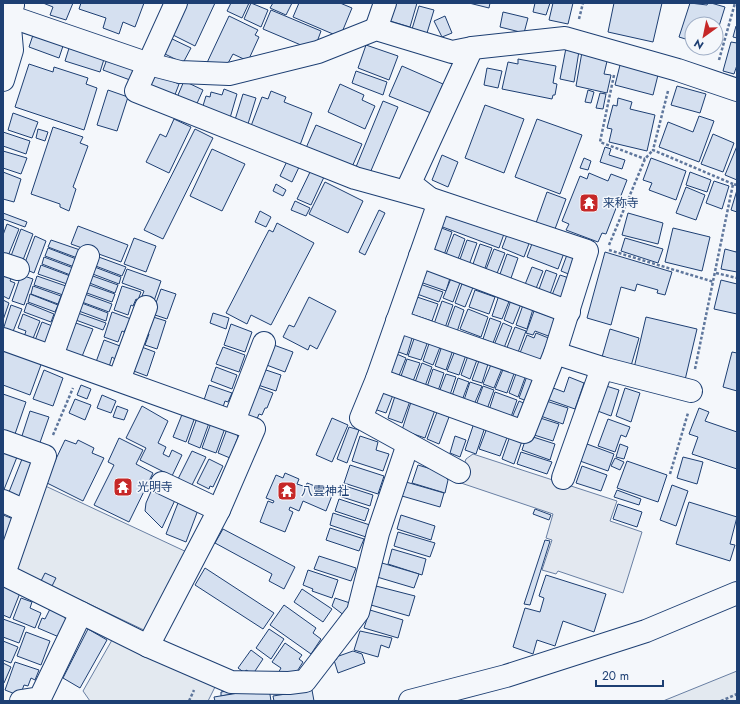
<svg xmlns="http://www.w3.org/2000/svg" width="740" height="704" viewBox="0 0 740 704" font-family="Jost,'Noto Sans JP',sans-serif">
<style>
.green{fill:#e3e9f0;stroke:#687fa3}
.parking{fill:#e3e8f0;stroke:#687fa3}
.building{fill:#d5e0f0;stroke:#1d3f73}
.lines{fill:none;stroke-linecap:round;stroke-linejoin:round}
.minor-casing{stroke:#1d3f73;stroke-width:24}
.path{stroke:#5e769c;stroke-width:2.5;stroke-dasharray:3 2;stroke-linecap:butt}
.minor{stroke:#f4f7fb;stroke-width:22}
.labels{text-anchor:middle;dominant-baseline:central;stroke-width:3;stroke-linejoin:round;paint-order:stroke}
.poi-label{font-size:12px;fill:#1d3f73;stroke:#f4f7fb;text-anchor:start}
</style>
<rect width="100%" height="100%" fill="#f4f7fb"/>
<!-- green -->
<g class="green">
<path d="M39 483 191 554 146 631 9 566Z"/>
<path d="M112 640 215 687 208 701H90L83 691Z"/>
<path d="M737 671V701H663Z"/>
</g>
<!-- parking -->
<path class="parking" d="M473 454 617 501 610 521 642 532 623 593 558 571 556 574 542 570 552 540 546 538 553 514 458 482 466 459Z"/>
<!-- building -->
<g class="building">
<path d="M43 3H73L66 20 50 15 53 7Z"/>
<path d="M81 3H144L135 27 123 22 119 34 103 28 106 18 79 9Z"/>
<path d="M181 3H215L195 46 167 32Z"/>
<path d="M231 3H249L242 18 227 11Z"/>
<path d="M251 3 268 10 261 27 244 19Z"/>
<path d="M273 3H292L286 15 270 8Z"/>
<path d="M299 3H340L352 8 340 37 293 17Z"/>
<path d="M395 3H417L410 27 390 21Z"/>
<path d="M469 3H490L489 8Z"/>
<path d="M535 3H550L546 15 533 12Z"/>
<path d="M553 3H573L568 24 549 20Z"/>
<path d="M614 3H662L653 42 608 32Z"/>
<path d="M690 3 707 5 708 3H711L725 7 716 36V24H692V41L679 37Z"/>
<path d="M419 6 434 10 427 33 412 29Z"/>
<path d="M271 10 321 31 317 42 308 48 263 29Z"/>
<path d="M503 12 528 18 524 33 500 27Z"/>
<path d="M229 16 258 30 255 35 259 37 248 61 233 54 227 65 205 67Z"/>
<path d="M445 16 452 33 442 37 434 21Z"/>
<path d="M736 26H737V38L733 37Z"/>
<path d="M34 32 64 43 59 58 29 47Z"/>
<path d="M166 36 191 48 183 63 159 51Z"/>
<path d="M731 42 737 43V65L734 74 723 71Z"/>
<path d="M70 45 105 56 100 72 65 61Z"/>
<path d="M366 45 398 56 389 80 358 68Z"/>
<path d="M566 48 579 51 574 82 560 79Z"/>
<path d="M582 52 608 57 604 74 611 75 607 93 576 86Z"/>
<path d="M107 59 134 69 130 80 103 70Z"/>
<path d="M518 59 556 66 553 83 557 84 555 95H553L552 99 502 89 508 62 518 64Z"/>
<path d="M621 61 659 71 653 95 615 85Z"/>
<path d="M29 64 53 72 54 67 88 78 86 84 97 88 84 130 15 107Z"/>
<path d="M402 66 443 84 431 113 389 96Z"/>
<path d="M487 68 502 71 498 88 484 85Z"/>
<path d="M356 71 387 82 383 95 352 83Z"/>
<path d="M152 73 179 84 173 100 146 89Z"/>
<path d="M184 81 203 90 194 110 175 102Z"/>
<path d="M340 84 364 95 362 100 375 106 365 129 328 112Z"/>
<path d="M677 86 706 94 700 113 671 105Z"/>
<path d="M224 89 237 94 230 118 202 109 206 96 210 97 211 92 222 95Z"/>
<path d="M108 90 128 97 117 131 97 125Z"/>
<path d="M588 90 594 92 591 103 585 102Z"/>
<path d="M271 91 286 97 284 102 312 113 300 145 251 126 262 97 268 99Z"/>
<path d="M600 93 606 94 603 109 596 108Z"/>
<path d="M243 94 256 98 247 127 234 123Z"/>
<path d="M618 98 632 102 630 109 655 115 647 151 609 142 612 129 607 128 613 105 617 106Z"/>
<path d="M383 101 398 107 370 173 356 167Z"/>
<path d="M485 105 524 119 504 173 465 158Z"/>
<path d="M13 113 38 122 32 138 8 130Z"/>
<path d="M699 116 714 121 699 162 659 147 668 122 693 132Z"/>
<path d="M174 119 191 127 169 173 146 162 160 134 166 137Z"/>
<path d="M537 119 582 135 560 194 515 177Z"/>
<path d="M316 125 362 144 352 167 306 148Z"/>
<path d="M53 127 83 137 80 143 88 146 73 187 76 189 69 211 60 207V204L31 194Z"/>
<path d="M38 129 48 132 45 141 36 138Z"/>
<path d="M195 129 213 138 163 239 144 230Z"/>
<path d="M3 132 30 141 26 154 3 146Z"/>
<path d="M713 134 734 143 723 172 701 164Z"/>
<path d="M737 146V180L725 175Z"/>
<path d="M605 147 611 149 609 155 625 160 622 169 600 162Z"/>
<path d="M212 149 245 164 222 211 190 196Z"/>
<path d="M3 151 27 158 21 174 3 168Z"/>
<path d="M442 155 458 162 448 187 432 180Z"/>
<path d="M584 158 591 161 588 170 580 168Z"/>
<path d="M651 158 686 171 676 200 649 190 652 183 643 180Z"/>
<path d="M288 159 300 165 292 182 280 176Z"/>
<path d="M311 170 324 177 311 205 297 199Z"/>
<path d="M3 172 21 179 14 202 3 199Z"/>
<path d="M690 172 711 180 707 192 686 185Z"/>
<path d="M589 173 608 181 611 174 627 180 606 234 602 233 598 242 566 230 569 224 562 221 580 176 587 179Z"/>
<path d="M714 181 729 186 722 209 706 203Z"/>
<path d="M325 182 363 201 348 233 309 214Z"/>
<path d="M276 184 286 190 283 196 273 191Z"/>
<path d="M686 187 705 195 696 220 676 213Z"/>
<path d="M737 190V212L731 210Z"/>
<path d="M547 192 566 199 555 229 536 223Z"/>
<path d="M295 201 310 208 306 216 291 210Z"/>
<path d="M379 210 385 213 365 255 359 252Z"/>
<path d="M446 210 505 231 499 248 440 226Z"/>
<path d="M260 211 271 217 266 227 255 222Z"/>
<path d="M3 213 27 222 25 227 3 219Z"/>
<path d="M628 213 663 223 658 244 622 235Z"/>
<path d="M277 223 314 243 271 325 251 315 247 324 226 313 269 230 273 232Z"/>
<path d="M7 224 19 229 8 256 3 254V235Z"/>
<path d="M78 226 128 245 121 262 71 244Z"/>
<path d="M439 227 452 232 443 258 435 254 432 247Z"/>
<path d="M673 228 710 237 702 271 665 262Z"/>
<path d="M21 229 33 234 23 260 11 256Z"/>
<path d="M508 232 530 241 524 257 502 248Z"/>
<path d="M454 234 465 239 457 262 445 257Z"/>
<path d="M35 236 46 241 34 273 23 268Z"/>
<path d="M134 238 156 246 146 272 124 264Z"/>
<path d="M625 238 663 249 658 263 621 251Z"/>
<path d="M51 240 83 251 80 259 48 247Z"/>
<path d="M467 240 477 243 469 265 459 262Z"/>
<path d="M533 241 564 253 558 269 527 257Z"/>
<path d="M480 244 492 248 484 271 472 267Z"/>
<path d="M48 248 79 260 77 268 45 256Z"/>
<path d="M494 249 505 253 496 276 485 272Z"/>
<path d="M725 249 736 252 737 249V272L721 269Z"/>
<path d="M568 252 578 256 571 275 561 271Z"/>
<path d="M605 252 672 272 665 295 657 293 658 290 637 284 635 291 621 287 611 325 587 318Z"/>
<path d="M507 254 518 258 510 281 499 277Z"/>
<path d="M96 256 126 267 122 276 93 265Z"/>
<path d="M44 257 76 269 73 276 42 264Z"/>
<path d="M41 265 73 277 70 285 38 274Z"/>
<path d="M92 266 121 277 119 284 90 273Z"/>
<path d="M532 267 543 271 535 291 524 287Z"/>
<path d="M429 268 451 275 446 291 420 282 424 271Z"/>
<path d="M127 269 161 281 154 301 142 296 144 291 122 283Z"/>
<path d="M546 270 557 274 549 297 538 292Z"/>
<path d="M3 273 12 277 10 281 15 283 9 299 3 296Z"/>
<path d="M21 275 33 279 24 305 12 301Z"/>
<path d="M90 275 118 285 115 293 87 282Z"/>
<path d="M560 275 572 279 565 299 552 295Z"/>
<path d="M37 276 66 286 63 295 34 285Z"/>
<path d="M452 276 461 280 453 302 443 298Z"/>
<path d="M721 280 737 284V314L714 309Z"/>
<path d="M463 281 474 285 465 307 455 303Z"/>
<path d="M87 284 115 294 112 302 84 292Z"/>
<path d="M420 284 443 292 439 302 417 294Z"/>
<path d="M33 286 61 296 58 304 31 294Z"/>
<path d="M122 286 141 292 138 300 136 299 133 306 131 305 128 315 114 310Z"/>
<path d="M161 289 176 294 167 319 152 314Z"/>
<path d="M475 290 495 297 489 314 469 307Z"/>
<path d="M82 293 112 304 109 312 79 301Z"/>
<path d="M30 294 58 305 55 312 28 302Z"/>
<path d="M499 295 510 299 502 319 492 316Z"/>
<path d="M309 297 336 311 317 349 310 345 308 350 283 337 289 325 294 327Z"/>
<path d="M417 297 438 304 432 321 411 314Z"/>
<path d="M3 300 9 303 3 320Z"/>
<path d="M511 300 521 304 513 324 504 320Z"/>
<path d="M442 301 453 305 445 328 434 324Z"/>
<path d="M79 302 108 313 106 321 76 310Z"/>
<path d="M27 303 54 314 51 322 24 312Z"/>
<path d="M11 305 22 309 12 334 3 330Z"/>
<path d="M523 305 533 309 527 329 516 325Z"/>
<path d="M455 306 464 310 457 332 447 328Z"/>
<path d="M468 309 488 317 481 337 460 329Z"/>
<path d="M534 311 557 319 551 337 535 331 533 335 526 333Z"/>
<path d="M75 312 106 323 103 330 73 319Z"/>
<path d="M112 312 131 319 124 332 122 331 118 342 104 337Z"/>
<path d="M213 313 229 318 226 329 210 323Z"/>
<path d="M23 314 40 321 32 341 24 337 26 331 18 328Z"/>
<path d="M150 316 166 321 157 349 145 345 149 334 144 333Z"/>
<path d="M646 317 697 329 685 380 634 368Z"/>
<path d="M490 318 501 322 493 343 483 339Z"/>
<path d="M70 321 93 329 81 359 59 351Z"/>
<path d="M42 322 55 327 47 348 34 343Z"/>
<path d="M503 323 512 327 504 348 494 345Z"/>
<path d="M231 324 252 332 245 352 224 345Z"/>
<path d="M515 327 526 331 517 355 506 350Z"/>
<path d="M610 329 639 338 631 366 602 357Z"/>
<path d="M400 330 413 335 407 355 393 350Z"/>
<path d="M536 333 551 339 542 361 520 353 527 335 534 338Z"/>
<path d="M415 336 428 341 421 360 408 356Z"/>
<path d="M431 338 442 342 433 365 423 361Z"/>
<path d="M104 340 120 346 115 359 112 357 109 367 96 362Z"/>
<path d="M443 343 454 347 446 370 435 366Z"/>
<path d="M271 344 293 352 285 372 264 364Z"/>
<path d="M139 346 155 352 147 376 131 370Z"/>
<path d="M223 347 245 355 239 372 216 364Z"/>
<path d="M456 348 467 352 459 375 447 371Z"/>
<path d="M3 349 42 362 30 395 3 385Z"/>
<path d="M392 352 406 358 398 378 385 372Z"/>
<path d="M732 352 737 353V391L723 387Z"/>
<path d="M469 353 478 357 470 379 461 375Z"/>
<path d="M480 358 489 361 482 383 472 380Z"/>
<path d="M407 359 420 363 412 384 400 379Z"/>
<path d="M492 362 503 366 494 388 483 384Z"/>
<path d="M422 363 432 367 424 389 414 385Z"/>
<path d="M216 367 237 375 232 389 211 381Z"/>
<path d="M504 367 515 371 507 393 495 389Z"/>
<path d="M260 368 281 375 276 391 255 384Z"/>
<path d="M433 369 444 373 437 394 426 390Z"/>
<path d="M44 370 63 378 53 406 33 399Z"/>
<path d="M517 371 526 375 518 397 509 393Z"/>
<path d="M446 374 456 377 449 398 438 395Z"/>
<path d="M527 376 540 381 532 403 519 398Z"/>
<path d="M569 377 584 383 575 409 541 397 545 385 564 392Z"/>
<path d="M458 378 469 382 461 403 451 399Z"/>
<path d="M470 382 482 386 473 407 463 403Z"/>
<path d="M81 385 91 389 87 399 77 395Z"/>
<path d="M209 385 232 393 228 402 225 401 223 407 204 400Z"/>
<path d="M252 385 273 393 267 408H265L262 415 259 414 257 419 242 413Z"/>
<path d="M603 385 619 390 611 416 595 410Z"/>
<path d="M483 386 494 390 486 412 475 408Z"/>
<path d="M625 388 640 393 631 422 616 416Z"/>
<path d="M378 390 393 395 386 413 371 408Z"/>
<path d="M495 392 517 400 511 417 489 410Z"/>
<path d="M3 394 26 402 15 434 3 430Z"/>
<path d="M102 395 116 401 111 413 97 408Z"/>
<path d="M395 396 410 401 402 423 388 418Z"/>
<path d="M75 399 91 405 85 420 69 413Z"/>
<path d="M540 399 568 408 563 424 535 414Z"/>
<path d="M519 401 530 406 523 425 511 420Z"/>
<path d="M411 402 435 410 425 438 402 430Z"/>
<path d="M117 406 128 410 124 420 113 417Z"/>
<path d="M142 406 168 421 158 443 166 447 163 454 169 457 172 450 182 455 172 476 140 460 146 448 126 438Z"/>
<path d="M699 408 709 412 705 421 737 432V469L692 454 698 437 689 434Z"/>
<path d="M30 411 49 417 37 451 19 445Z"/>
<path d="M183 412 195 417 186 442 173 437Z"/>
<path d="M437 412 449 417 439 444 427 439Z"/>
<path d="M534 416 559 424 553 441 528 433Z"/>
<path d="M197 418 209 423 200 448 188 443Z"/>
<path d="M332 418 348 425 332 462 316 455Z"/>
<path d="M608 419 630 427 626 437 621 435 615 452 598 446Z"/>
<path d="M211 423 225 428 216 453 202 448Z"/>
<path d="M474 423 485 427 476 454 465 450Z"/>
<path d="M349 427 359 430 347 463 337 459Z"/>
<path d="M487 428 508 435 500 456 479 449Z"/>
<path d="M227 429 236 432 238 437 230 458 218 453Z"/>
<path d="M527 435 555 444 550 460 522 450Z"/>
<path d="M360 436 378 442 376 450 389 454 383 471 352 461Z"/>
<path d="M455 436 466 440 460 457 450 453Z"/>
<path d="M510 436 522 441 514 464 502 459Z"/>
<path d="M119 438 143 450 136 464 153 473 129 522 94 505 114 465 108 462Z"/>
<path d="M65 440 76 444 78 440 94 448 92 453 104 458 83 501 45 482Z"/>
<path d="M587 444 614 454 608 471 580 461Z"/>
<path d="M620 444 628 447 624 459 616 457Z"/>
<path d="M3 446 19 452 3 492Z"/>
<path d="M192 451 206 457 191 487 177 481Z"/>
<path d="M521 452 552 462 547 474 517 464Z"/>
<path d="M24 454 39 460 24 498 9 492Z"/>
<path d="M683 457 703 462 697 484 677 478Z"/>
<path d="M615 458 624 462 620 470 611 466Z"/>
<path d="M209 459 223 466 213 487 210 486 209 489 197 483Z"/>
<path d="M627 461 667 475 658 502 617 488Z"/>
<path d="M350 465 384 476 378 494 344 483Z"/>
<path d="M418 465 441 472 448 480 445 493 412 483Z"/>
<path d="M582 466 607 475 601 491 576 483Z"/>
<path d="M285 473 299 479 297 484 306 487 307 483 333 493 326 511 303 501 299 511 290 507 289 510 293 512 285 532 260 522 268 501 273 503 274 501 266 498 276 475 283 478Z"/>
<path d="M406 482 444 493 440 507 402 496Z"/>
<path d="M342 485 373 495 370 506 339 496Z"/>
<path d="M672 485 688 491 676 526 660 520Z"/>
<path d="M153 487 176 498 162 528 145 511 146 503Z"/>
<path d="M617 490 641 499 639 505 614 497Z"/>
<path d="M339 499 369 509 365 521 335 511Z"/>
<path d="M689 502 737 517 730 544 735 545 730 561 676 544Z"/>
<path d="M178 503 198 510 186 542 166 534Z"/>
<path d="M618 504 642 512 637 527 613 519Z"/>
<path d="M535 509 551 515 549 520 533 514Z"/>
<path d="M333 513 373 526 369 538 330 525Z"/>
<path d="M3 515 16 520 3 558Z"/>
<path d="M401 515 435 526 431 540 397 529Z"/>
<path d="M330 528 364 539 359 551 326 540Z"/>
<path d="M223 529 295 567 284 589 269 581 272 574 215 543Z"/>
<path d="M398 532 435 543 430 557 394 546Z"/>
<path d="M545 540 550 541 530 605 524 604Z"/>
<path d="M392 549 426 559 422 575 388 564Z"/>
<path d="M319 556 356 568 351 581 314 569Z"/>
<path d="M382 563 419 574 414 588 377 577Z"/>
<path d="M205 568 274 613 263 629 195 585Z"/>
<path d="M308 570 338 580 332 598 312 591 313 589 303 585Z"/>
<path d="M45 573 56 578 52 586 41 581Z"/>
<path d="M546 575 606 594 594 632 563 621 555 646 537 640 533 654 513 647 525 608 540 612 544 598 539 596Z"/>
<path d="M3 586 20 593 10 618 3 615Z"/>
<path d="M376 586 415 596 409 616 371 605Z"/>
<path d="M302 589 332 609 323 622 294 602Z"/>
<path d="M21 598 32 602 30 608 41 613 35 628 13 619Z"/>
<path d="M335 598 350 603 345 616 332 606Z"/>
<path d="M284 605 316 628 313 633 321 639 311 654 270 625Z"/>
<path d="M50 609 63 614 66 620 59 637 38 628 42 618 45 619Z"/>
<path d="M370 610 403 620 398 638 364 628Z"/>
<path d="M3 619 25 627 19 643 3 637Z"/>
<path d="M88 629 107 640 80 688 63 678Z"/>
<path d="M269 629 284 639 271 659 256 648Z"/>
<path d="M360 631 392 638 389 648 381 645 378 657 354 650Z"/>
<path d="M26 632 50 641 41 665 17 656Z"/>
<path d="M3 641 18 647 11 663 3 660Z"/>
<path d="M285 643 302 655 299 659 303 662 294 676 277 675 281 668 272 662Z"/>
<path d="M251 650 263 659 253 674 246 670 245 673 238 668Z"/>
<path d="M353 651 362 654 365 663 338 673 334 660 337 659 336 657Z"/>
<path d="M15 662 39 670 35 680 31 678 28 686 24 685 20 696 5 690Z"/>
<path d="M3 663 11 667 4 683 3 682Z"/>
<path d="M244 688 245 692 221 696V692Z"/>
<path d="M269 688 271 701H215L214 697Z"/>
<path d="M312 690 314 701H274L273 696Z"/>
</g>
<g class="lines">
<defs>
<g id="minor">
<path d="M176 3 136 91 355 178 431 199 587 251 555 353 524 432 377 379"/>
<path d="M3 14 149 64 180 72 229 74 318 52 376 29 452 52 472 48 565 38 678 70 737 90"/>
<path d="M376 29 385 3"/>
<path d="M3 80 12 50 9 16 13 5"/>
<path d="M420 256 569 312"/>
<path d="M3 264 18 269"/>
<path d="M397 321 546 373"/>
<path d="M3 339 254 429 219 510 148 646"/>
<path d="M555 353 602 368 691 391"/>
<path d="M52 356 88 256"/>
<path d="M119 380 146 307"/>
<path d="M234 421 264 343"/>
<path d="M3 441 45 456 4 574"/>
<path d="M459 472 361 418 377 379 438 205 410 183 472 48"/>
<path d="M563 478 602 368"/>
<path d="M162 483 219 510"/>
<path d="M3 501 25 511"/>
<path d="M3 574 148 646 231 682 289 683 305 681 358 612 378 533 408 444"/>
<path d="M21 701 40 698 81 613"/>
<path d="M410 701 506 676 646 631 737 593"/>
</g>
</defs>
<!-- minor casing -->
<use href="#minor" class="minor-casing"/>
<!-- path -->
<g class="path">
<path d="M579 19 583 3"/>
<path d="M719 60 735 3"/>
<path d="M614 75 600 142 645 159"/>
<path d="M668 91 653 150 733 184"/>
<path d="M609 245 645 159 653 150"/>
<path d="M609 250 714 282"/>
<path d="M716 273 737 278"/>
<path d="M695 369 733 184 737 185"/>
<path d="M53 435 73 388"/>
<path d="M670 474 688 413"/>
<path d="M189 701 194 690"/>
<path d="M721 701 737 694"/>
</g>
<!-- minor -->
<use href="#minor" class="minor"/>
</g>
<!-- icons -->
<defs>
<symbol id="temple-square" viewBox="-11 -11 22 22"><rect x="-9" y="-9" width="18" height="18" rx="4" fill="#c62828" stroke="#f4f7fb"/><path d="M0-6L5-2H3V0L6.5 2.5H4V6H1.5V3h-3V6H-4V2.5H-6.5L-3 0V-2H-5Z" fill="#fff"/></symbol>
</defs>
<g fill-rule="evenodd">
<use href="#temple-square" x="578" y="192" width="22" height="22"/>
<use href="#temple-square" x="112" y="476" width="22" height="22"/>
<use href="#temple-square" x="276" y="480" width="22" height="22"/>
</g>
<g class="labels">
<!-- poi labels -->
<g class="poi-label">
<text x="603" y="203">来称寺</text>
<text x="137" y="487">光明寺</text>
<text x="301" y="491">八雲神社</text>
</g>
</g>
<!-- border -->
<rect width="740" height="704" fill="none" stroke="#1d3f73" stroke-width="8"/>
<!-- north arrow -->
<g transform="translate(704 36) rotate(213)"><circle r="19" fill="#f4f7fb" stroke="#9eadc5"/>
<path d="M0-3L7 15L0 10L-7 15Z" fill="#c62828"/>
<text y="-6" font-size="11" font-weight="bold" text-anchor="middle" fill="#1d3f73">N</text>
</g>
<!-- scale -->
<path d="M596 680v6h67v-6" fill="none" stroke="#1d3f73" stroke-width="2"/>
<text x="602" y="680" font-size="12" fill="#1d3f73" stroke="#f4f7fb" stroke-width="3" paint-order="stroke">20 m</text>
</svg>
